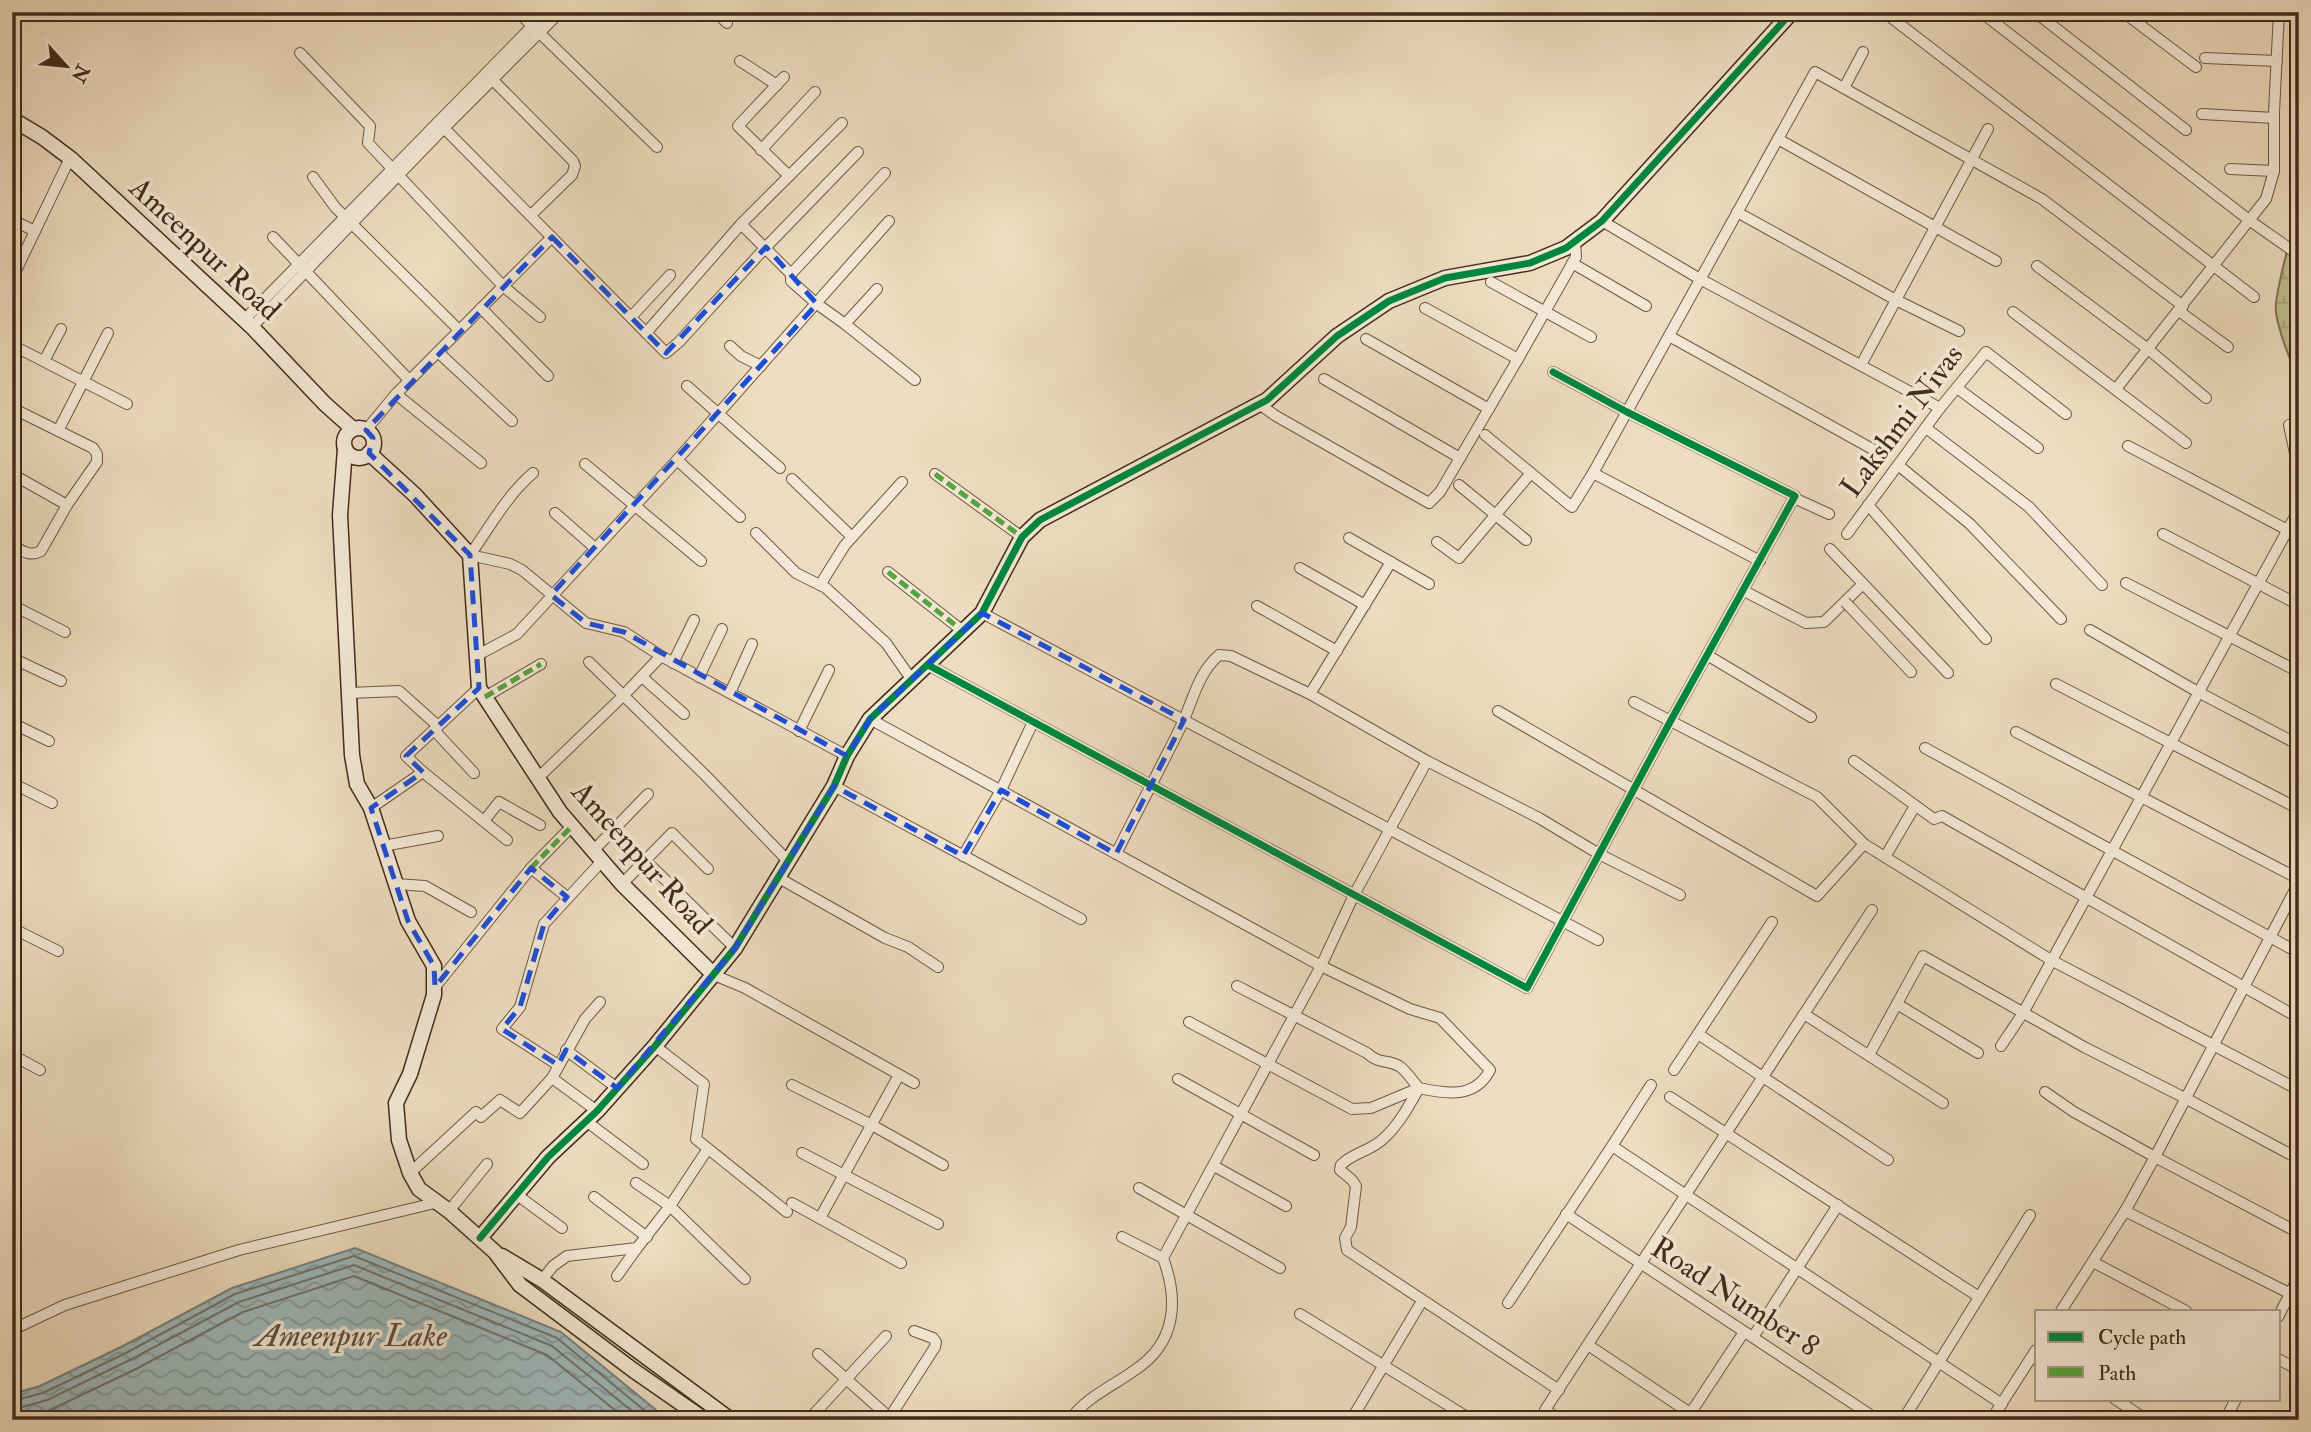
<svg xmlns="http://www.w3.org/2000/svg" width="2311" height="1432" viewBox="0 0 2311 1432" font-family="'IM FELL Double Pica',serif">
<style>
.wetland{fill:url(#wetland-marsh);stroke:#817453;stroke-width:2}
.water{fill:url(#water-waves);stroke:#79807c;stroke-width:2}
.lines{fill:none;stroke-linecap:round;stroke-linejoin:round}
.shore{stroke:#70726c;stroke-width:2}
.street-casing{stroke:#6d5743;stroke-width:12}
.secondary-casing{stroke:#422b1a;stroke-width:17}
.street{stroke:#f3e8d5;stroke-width:10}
.secondary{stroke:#f3e8d5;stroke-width:14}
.street-bridge-casing{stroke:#6d5743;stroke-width:12;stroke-linecap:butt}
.street-bridge{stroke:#f3e8d5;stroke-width:10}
.quiet{stroke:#55a440;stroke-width:5;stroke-dasharray:10 5;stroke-linecap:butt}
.cycleway-casing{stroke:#f3e8d5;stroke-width:11}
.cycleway{stroke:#00873e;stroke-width:7}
.marked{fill:none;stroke:#1d4ed8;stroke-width:5;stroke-dasharray:14 9;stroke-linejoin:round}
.labels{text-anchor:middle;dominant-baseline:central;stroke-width:7;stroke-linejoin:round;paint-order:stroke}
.street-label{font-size:30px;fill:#422b1a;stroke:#f3e8d5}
.water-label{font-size:32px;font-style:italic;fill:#594e43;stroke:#f3e8d5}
</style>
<defs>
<pattern id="wetland-marsh" width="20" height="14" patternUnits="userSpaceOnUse" patternTransform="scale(1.75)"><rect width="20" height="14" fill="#c0be8c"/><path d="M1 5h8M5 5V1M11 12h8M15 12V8" fill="none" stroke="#a6a378"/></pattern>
<pattern id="water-waves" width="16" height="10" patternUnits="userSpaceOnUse" patternTransform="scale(1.75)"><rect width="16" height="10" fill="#9eb9bd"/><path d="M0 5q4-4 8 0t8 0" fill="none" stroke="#829799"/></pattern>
</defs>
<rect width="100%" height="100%" fill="#eddcbf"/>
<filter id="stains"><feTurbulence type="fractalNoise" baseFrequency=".00286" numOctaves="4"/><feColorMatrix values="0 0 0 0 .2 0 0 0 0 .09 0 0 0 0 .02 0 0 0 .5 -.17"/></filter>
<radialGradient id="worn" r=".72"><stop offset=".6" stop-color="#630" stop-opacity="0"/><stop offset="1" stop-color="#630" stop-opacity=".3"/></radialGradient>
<!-- wetland -->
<path class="wetland" d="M2299 211V381C2290 359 2280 336 2276 313 2273 299 2293 227 2299 211Z"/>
<!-- water -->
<path class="water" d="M355 1248 561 1332 656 1410 665 1420H12V1394L40 1386 123 1346 232 1288Z"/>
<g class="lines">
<!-- shore -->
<g class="shore">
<path d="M12 1401 43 1393 126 1353 235 1294 354 1256 557 1338 656 1420"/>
<path d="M12 1410 47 1400 130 1360 239 1302 354 1265 552 1346 643 1420"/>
<path d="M18 1420 50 1410 134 1370 243 1312 354 1276 547 1355 627 1420"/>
</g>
<defs>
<g id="street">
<path d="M518 12 657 147"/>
<path d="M716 12 727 23"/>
<path d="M1884 12 2254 297"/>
<path d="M1981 12 2249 220 2293 251"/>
<path d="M2035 12 2186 130"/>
<path d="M2123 12 2196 67"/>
<path d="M300 53 370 126 368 143 503 286 540 317"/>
<path d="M2205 58 2277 61"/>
<path d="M740 61 777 85"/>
<path d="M489 76 573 161 575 166 572 175 531 215"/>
<path d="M784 77 738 126 789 176"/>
<path d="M1844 88 1863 52"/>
<path d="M2202 114 2274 118"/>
<path d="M438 122 666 353 679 342 766 247 858 152"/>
<path d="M1778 139 1996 261"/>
<path d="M761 150 815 92"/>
<path d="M2230 169 2274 171"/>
<path d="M313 177 335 207 459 330"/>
<path d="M1737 212 1896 300 1959 331"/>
<path d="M12 220 35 231"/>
<path d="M1602 221 1700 279 1940 408"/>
<path d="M741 224 791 274V281L817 304 845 324 915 380"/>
<path d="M273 237 409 380"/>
<path d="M1572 263 1646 306"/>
<path d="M2037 266 2148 349 2206 398"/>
<path d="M791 274 885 173"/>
<path d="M12 279 70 158"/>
<path d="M1491 282 1591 337"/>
<path d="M481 308 548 376"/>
<path d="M1425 308 1518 359 1576 257 1575 242"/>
<path d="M2179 311 2228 347"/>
<path d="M2013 312 2186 443"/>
<path d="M631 317 670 275"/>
<path d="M244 320 546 12"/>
<path d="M845 324 877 289"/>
<path d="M252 327 444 128 560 12"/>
<path d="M646 333 741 224 842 123"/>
<path d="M1669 336 1876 451"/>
<path d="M1366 339 1489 409"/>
<path d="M12 345 127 404"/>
<path d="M730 346 741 356 761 366"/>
<path d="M438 352 512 421"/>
<path d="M44 361 61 329"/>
<path d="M1861 365 1988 129"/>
<path d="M1324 379 1460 458"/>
<path d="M687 386 780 468"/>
<path d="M1957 388 2038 448"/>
<path d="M2116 389 2266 199 2274 171V112L2279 12"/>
<path d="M396 394 481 463"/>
<path d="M1259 404 1276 416 1429 503 1440 492 1518 359"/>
<path d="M12 408 93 448 97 454V462L67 505 41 551C30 557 22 551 12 545"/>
<path d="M2289 425 2299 472"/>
<path d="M1926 428 2029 507 2102 585"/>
<path d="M366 430 396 394 552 237"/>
<path d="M58 431 108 333"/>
<path d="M1485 435 1572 507 1593 473"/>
<path d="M2128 446 2299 536"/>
<path d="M677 460 740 517"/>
<path d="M585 464 701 561"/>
<path d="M1898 465 1970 524 2061 619"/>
<path d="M533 473C507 495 490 527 470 555L510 564 522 570 586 623 624 632 661 656 847 756"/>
<path d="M12 474 67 505"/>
<path d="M935 474 1022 537"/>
<path d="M792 479 852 537"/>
<path d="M1459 485 1526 540"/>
<path d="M1794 498 1829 514"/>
<path d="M1868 505 1986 639"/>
<path d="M555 513 595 548"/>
<path d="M756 533 796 573 826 588 886 643 912 680"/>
<path d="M1847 534 1940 408 1986 352 2066 414"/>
<path d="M2163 534 2299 605"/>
<path d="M1349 538 1429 584"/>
<path d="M1437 542 1459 558 1531 473"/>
<path d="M1830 549 1948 673"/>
<path d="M1760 561 1593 473 1815 72 2042 199 2183 306"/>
<path d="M1300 568 1365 605"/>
<path d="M888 572 964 632"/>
<path d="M2126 583 2299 672"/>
<path d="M820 585 845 545 902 482"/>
<path d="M1744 591 1806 623 1824 622 1863 584"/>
<path d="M12 605 65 632"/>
<path d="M1257 606 1337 651"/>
<path d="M1851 608 1911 672"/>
<path d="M982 613 1598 940"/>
<path d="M2090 630 2198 692 2299 745"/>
<path d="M478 655 517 634 677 460 889 221"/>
<path d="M1707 655 1811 717"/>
<path d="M12 658 61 681"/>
<path d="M589 662 705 775 787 860"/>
<path d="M673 663 694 620"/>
<path d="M928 665 1527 988 1670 722 1795 496 1627 412 1553 372"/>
<path d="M642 677 684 714"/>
<path d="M699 677 722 629"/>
<path d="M2056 684 2299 809"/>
<path d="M479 688 406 756 423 772 507 840"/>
<path d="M349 693 399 691 438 726"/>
<path d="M730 693 752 644"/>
<path d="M1310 694 1427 761"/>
<path d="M485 697 541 664"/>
<path d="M1634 702 1817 797 1864 844 2051 960 2299 1090"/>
<path d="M1498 711 1817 896 1864 844"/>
<path d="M870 719 1321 966 1410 1009 1440 1018 1490 1070C1475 1099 1446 1094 1419 1088 1413 1082 1407 1071 1399 1066 1387 1059 1380 1065 1367 1053L1237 986"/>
<path d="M12 723 49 741"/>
<path d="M434 730 474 773"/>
<path d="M799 731 829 670"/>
<path d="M2016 732 2299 879"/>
<path d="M1925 748 2299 953"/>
<path d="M1854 761 1934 819 1942 816 2299 1018"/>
<path d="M539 777 624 695 661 656"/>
<path d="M12 783 52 803"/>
<path d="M834 786 1081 919"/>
<path d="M371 808 423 772"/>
<path d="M484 821 499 802 540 825"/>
<path d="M383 846 438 836"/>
<path d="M593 851 648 794"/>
<path d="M1116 854C1138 809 1162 766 1183 722 1193 699 1199 672 1219 655L1231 656 1310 694 1391 562"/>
<path d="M963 856 1001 790 1033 722"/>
<path d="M1885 857 1915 806"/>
<path d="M645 860 735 948"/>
<path d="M531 868 572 826"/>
<path d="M777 877 885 938 908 947 938 967"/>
<path d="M2299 882 2155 1157 2299 1233"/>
<path d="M396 884 425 886 471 912"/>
<path d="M622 884 672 833 708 869"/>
<path d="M12 928 58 951"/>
<path d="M714 975 745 988 914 1083"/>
<path d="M435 987 531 868 567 897"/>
<path d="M1897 1004 1978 1053"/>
<path d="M1804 1014 1943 1103"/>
<path d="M1189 1022 1352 1109 1371 1108 1419 1088"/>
<path d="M1698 1034 1888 1160"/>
<path d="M655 1046 704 1084 696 1139 787 1212"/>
<path d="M2001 1046 2023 1013 2298 511 2299 505"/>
<path d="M566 1050 617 1088"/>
<path d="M12 1055 40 1070"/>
<path d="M1869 1055 1923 956 2084 1047 2185 1098 2299 1159"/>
<path d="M558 1065 502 1029 520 1007 544 924 602 861"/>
<path d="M1674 1070 1772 922"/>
<path d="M552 1078 585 1019 600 1002"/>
<path d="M1178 1079 1314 1155"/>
<path d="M792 1085 872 1125 943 1165"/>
<path d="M1419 1088C1409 1106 1398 1126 1383 1139 1371 1151 1352 1153 1341 1165L1340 1170 1352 1180 1356 1186 1351 1227 1345 1238 1347 1250 1559 1390"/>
<path d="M2045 1092 2074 1112 2155 1157 2125 1211"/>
<path d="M1670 1097 1979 1297"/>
<path d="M586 1121 643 1164"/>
<path d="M1612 1146 1651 1085"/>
<path d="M802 1153 938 1224"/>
<path d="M1214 1166 1286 1206"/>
<path d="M410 1173 476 1112 481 1117 500 1100 520 1113 552 1078 597 1111"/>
<path d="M636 1183 670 1206 745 1279"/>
<path d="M1139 1188 1280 1268"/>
<path d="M517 1195 562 1228"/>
<path d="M594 1197 647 1237"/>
<path d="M792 1203 901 1263"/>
<path d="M449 1211 487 1164"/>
<path d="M1566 1214 1878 1420"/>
<path d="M820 1218 899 1075"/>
<path d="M1163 1258 1321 966 1354 895 1427 761 1539 818 1599 854 1680 895"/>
<path d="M2093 1262 2186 1311"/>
<path d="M617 1276 637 1248"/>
<path d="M542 1280 553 1266 567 1256 637 1248 670 1206 707 1150"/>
<path d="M1508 1303 1612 1146 2002 1404"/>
<path d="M2061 1311 2125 1211 2299 1298"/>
<path d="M1300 1314 1472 1420"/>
<path d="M2278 1317 2299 1276"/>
<path d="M12 1330 65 1305 239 1250 435 1203"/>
<path d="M1753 1337 1838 1205"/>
<path d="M1588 1345 1690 1413"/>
<path d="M818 1354 889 1417"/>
<path d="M2278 1359 2299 1370"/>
<path d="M2115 1399 2147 1420"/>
<path d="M814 1414 886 1336"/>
<path d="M888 1420 935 1347 936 1342 933 1338 914 1331"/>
<path d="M1070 1420C1086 1397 1113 1386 1135 1370 1176 1343 1179 1301 1163 1258L1122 1237"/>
<path d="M1351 1420 1422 1301"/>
<path d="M1560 1420 1545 1410 1872 910"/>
<path d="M1686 1420 1744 1332"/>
<path d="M1903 1420 2030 1215"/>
<path d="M1991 1420 2036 1350"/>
<path d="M2225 1420 2236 1399"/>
</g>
<g id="secondary">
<path d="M12 119 42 137 70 158 252 327 325 404 353 429"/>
<circle cx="359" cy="443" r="15"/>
<path d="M345 449 340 515 352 755 357 784 371 808 408 921 434 966V995L410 1074 396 1103 399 1140 410 1173 419 1189 449 1211 495 1252 520 1285 633 1370 705 1420"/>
<path d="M369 453 415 495 470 555 479 688 560 812 622 884 714 975"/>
<path d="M480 1238 548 1157 597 1111 655 1046 735 948 834 786 847 756 870 719 982 613 1022 537 1040 520 1267 400 1337 336 1389 301 1445 278 1530 263 1566 248 1602 221 1792 12"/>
<path d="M502 1256 542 1280 731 1420"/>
</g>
</defs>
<!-- street casing -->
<use href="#street" class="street-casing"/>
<!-- secondary casing -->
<use href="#secondary" class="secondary-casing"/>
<!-- street -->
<use href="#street" class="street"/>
<!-- secondary -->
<use href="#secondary" class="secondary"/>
<defs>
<path id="street-bridge" d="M1845 602 1851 608"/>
</defs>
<!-- street-bridge casing -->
<use href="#street-bridge" class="street-bridge-casing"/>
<!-- street-bridge -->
<use href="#street-bridge" class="street-bridge"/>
<!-- quiet -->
<g class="quiet">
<path d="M935 474 1022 537"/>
<path d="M888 572 964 632"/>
<path d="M485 697 541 664"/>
<path d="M531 868 572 826"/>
</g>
<defs>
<g id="cycleway">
<path d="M928 665 1527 988 1670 722 1795 496 1627 412 1553 372"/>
<path d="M480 1238 548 1157 597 1111 655 1046 735 948 834 786 847 756 870 719 982 613 1022 537 1040 520 1267 400 1337 336 1389 301 1445 278 1530 263 1566 248 1602 221 1792 12"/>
</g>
</defs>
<!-- cycleway casing -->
<use href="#cycleway" class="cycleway-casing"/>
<!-- cycleway -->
<use href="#cycleway" class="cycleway"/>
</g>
<!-- marked area -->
<path class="marked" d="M552 237 666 353 766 247 817 304 551 595 586 623 624 632 847 756 870 719 982 613 1184 720 1116 854 1001 790 963 856 834 786 735 948 617 1088 566 1050 558 1065 502 1029 520 1007 544 924 567 897 531 868 435 987 434 966 408 921 371 808 423 772 406 756 479 688 470 555 369 453 373 438 366 430Z"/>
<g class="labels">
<!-- street labels -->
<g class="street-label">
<text transform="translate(205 249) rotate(43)">Ameenpur Road</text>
<text transform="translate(1902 421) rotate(-53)">Lakshmi Nivas</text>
<text transform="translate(642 858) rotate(48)">Ameenpur Road</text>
<text transform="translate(1735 1297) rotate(33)">Road Number 8</text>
</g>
<!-- water labels -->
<g class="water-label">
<text x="351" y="1336">Ameenpur Lake</text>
</g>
</g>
<!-- margin -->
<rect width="2311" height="1432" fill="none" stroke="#eddcbf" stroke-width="42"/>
<rect x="14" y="14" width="2283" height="1404" fill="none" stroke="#422b1a" stroke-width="3.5"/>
<rect x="21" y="21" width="2269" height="1390" fill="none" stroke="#422b1a" stroke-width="2"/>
<!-- legend -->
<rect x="2035" y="1310" width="245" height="91" fill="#f3e8d5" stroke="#ac9c8a" stroke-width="2"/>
<rect x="2048" y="1332" width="35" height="10" fill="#00873e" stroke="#ac9c8a" stroke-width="2"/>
<text x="2098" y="1344" font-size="21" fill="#422b1a">Cycle path</text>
<rect x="2048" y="1367" width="35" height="10" fill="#55a440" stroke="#ac9c8a" stroke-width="2"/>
<text x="2098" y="1380" font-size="21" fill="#422b1a">Path</text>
<!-- north arrow -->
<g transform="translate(66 66) rotate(117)" stroke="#f3e8d5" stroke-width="5" paint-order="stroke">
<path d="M0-5L12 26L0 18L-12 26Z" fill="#422b1a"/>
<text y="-10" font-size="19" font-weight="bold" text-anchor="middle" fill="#422b1a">N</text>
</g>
<rect width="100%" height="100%" filter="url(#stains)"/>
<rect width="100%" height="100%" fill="url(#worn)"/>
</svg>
